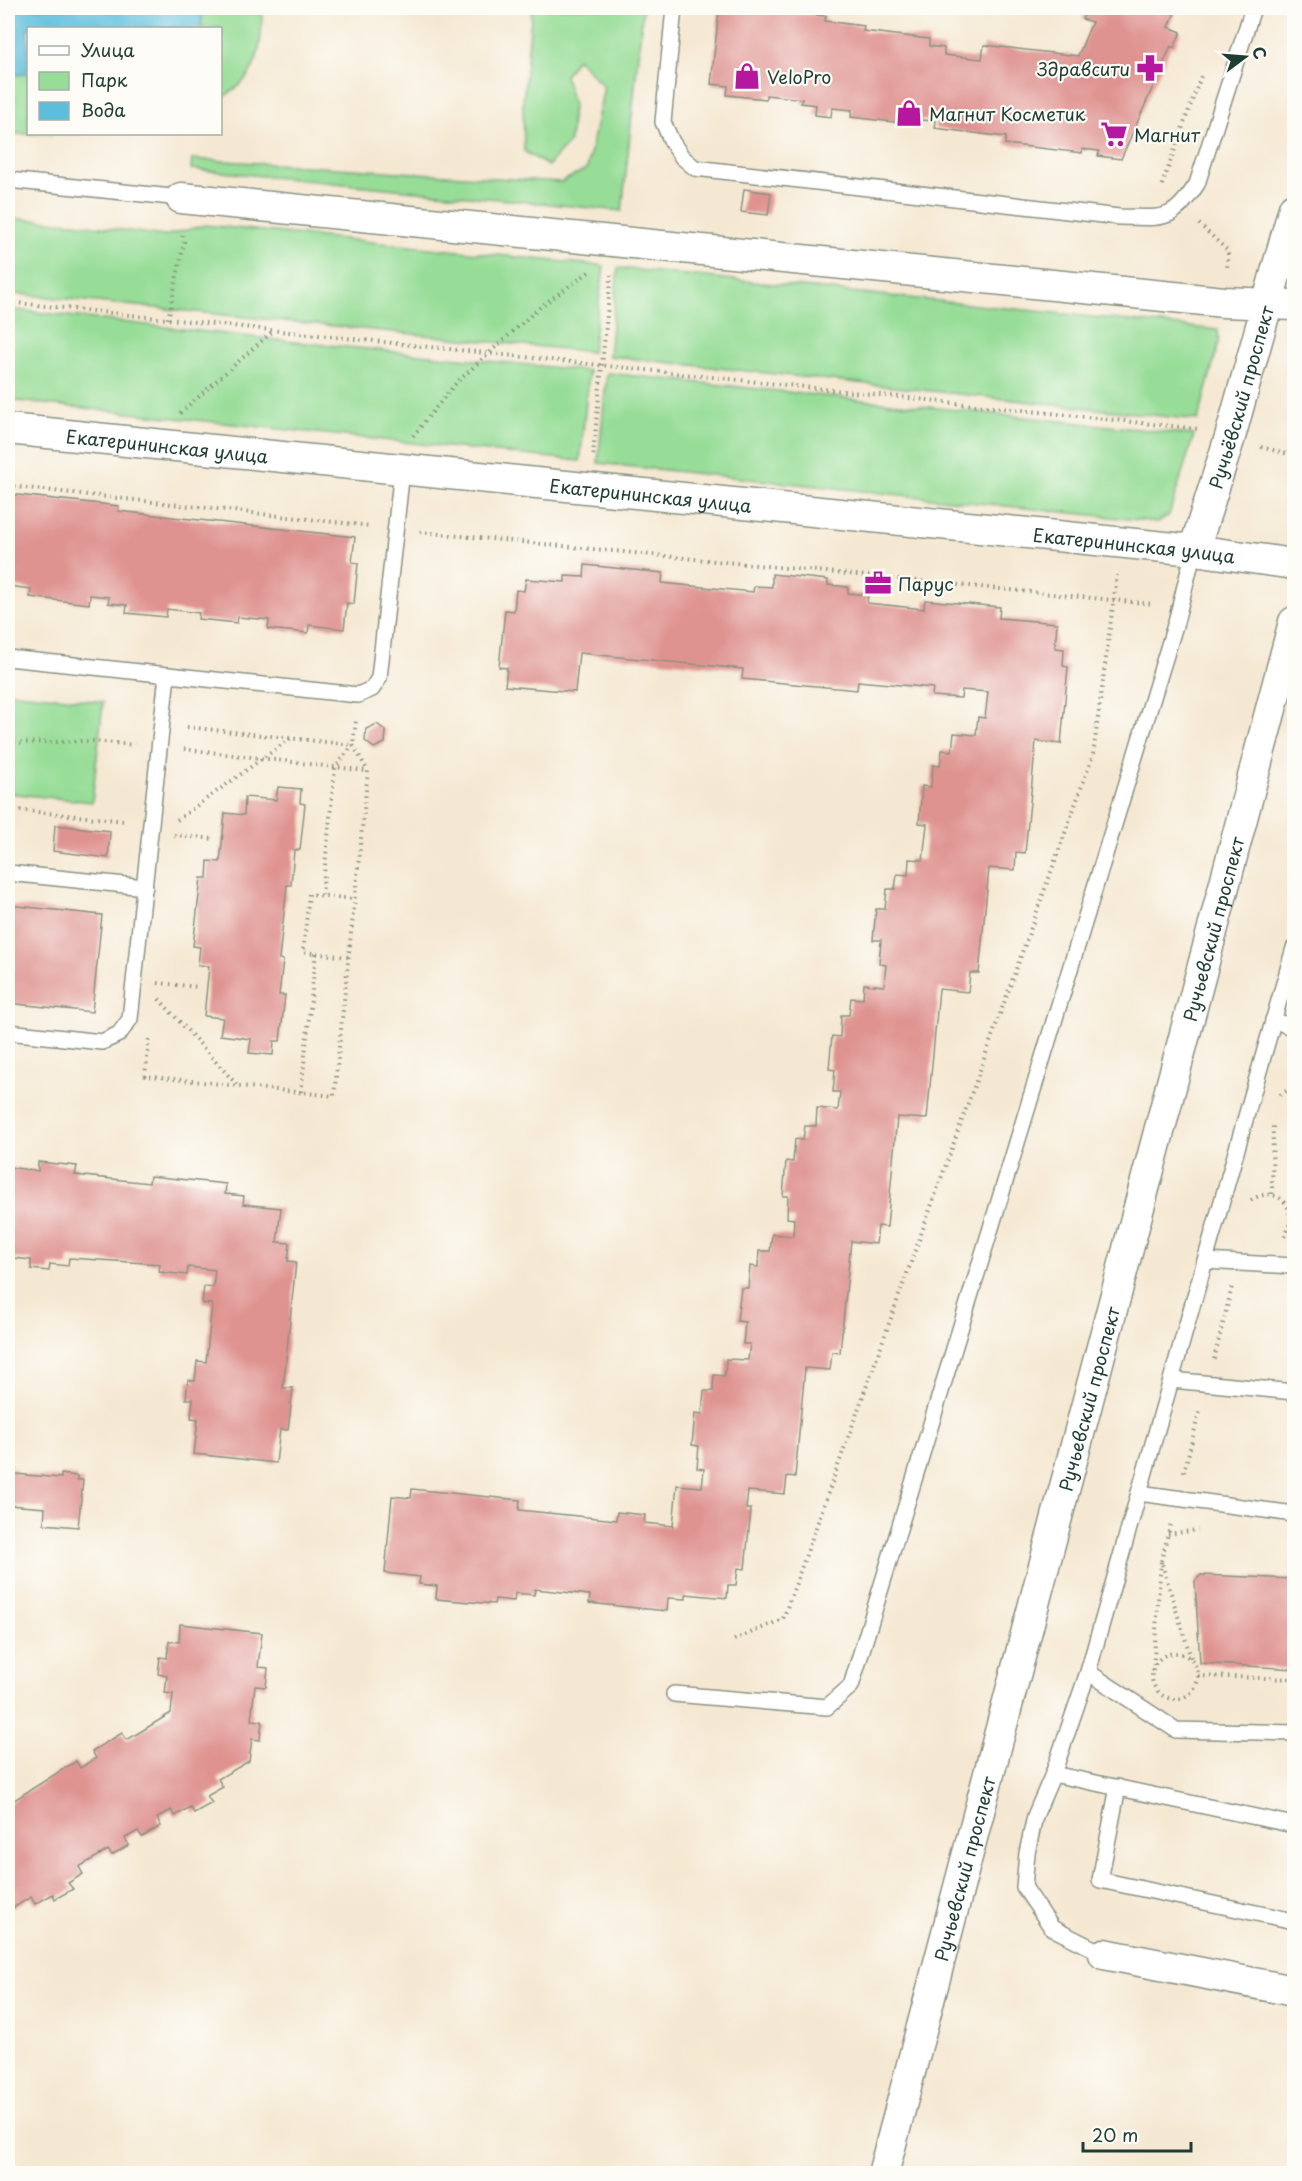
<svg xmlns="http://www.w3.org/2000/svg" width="1302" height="2181" viewBox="0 0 1302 2181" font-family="'Playpen Sans',sans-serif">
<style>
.green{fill:#97dd97;stroke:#5b8d66;stroke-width:1.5}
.water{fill:#5dbedc;stroke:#3e7e88;stroke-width:1.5}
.building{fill:#df9390}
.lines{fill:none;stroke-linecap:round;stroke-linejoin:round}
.lane-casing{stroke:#8a9283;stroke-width:18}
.street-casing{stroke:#8a9283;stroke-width:33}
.path{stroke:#8a9283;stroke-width:4;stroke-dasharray:1.5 4.5;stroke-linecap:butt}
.lane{stroke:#fff;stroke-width:15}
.street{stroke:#fff;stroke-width:30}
.labels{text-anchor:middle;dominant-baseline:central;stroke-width:4.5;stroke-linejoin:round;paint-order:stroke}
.poi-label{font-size:18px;fill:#1f3d34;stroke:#fdfcf7;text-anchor:start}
.street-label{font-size:18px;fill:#1f3d34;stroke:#fdfcf7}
</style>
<rect width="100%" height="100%" fill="#fdfcf7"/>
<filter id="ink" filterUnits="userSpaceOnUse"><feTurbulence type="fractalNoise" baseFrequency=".0167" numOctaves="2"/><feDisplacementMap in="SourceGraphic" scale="12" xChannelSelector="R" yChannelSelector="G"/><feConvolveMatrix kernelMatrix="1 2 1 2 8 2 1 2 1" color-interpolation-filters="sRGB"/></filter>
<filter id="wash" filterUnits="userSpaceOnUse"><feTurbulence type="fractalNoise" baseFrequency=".008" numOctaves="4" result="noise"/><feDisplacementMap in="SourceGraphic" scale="24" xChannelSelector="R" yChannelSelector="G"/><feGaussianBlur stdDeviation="1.35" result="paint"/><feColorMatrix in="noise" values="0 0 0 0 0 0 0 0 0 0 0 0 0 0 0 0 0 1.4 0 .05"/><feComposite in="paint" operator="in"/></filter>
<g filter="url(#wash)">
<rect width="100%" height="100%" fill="#f5e8d2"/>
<!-- green -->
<g class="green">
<path d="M203 8H263C260 48 261 77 221 98L220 28H201Z"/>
<path d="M532 8H643L622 211 191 169 192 159 561 182 587 169 604 87 577 58 565 76 573 104 570 141 548 166 524 151 523 104Z"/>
<path d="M28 74V134H82H8V75Z"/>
<path d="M8 218 74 223 164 236 205 225 604 266 592 352 8 293Z"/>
<path d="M618 268 1218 330 1219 342 1198 420 609 356Z"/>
<path d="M8 309 286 341 589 371 580 461 8 400Z"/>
<path d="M607 373 1194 435 1169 515 1158 522 598 463Z"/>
<path d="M8 692 103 702 92 802 8 793Z"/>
</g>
<!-- water -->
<path class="water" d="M8 8H203L201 28H28V74L8 75Z"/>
<g id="blocks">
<!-- building -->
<g class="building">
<path d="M737 8 826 16 825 21 864 26 863 31 929 39V46L944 48V55L982 59 984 45 1078 56 1092 22 1082 19 1088 8H1177L1169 27 1181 32 1174 48 1171 46 1121 159 1098 156 1099 151 1082 149V153L1005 144 1006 137 935 128 936 121 920 120V125L851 117 852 110 832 108 831 117 815 115 816 105 801 103 802 99 766 95V99L727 95 728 86 711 84 719 10 736 12Z"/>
<path d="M744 189 771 193 768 215 741 212Z"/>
<path d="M8 494 119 506 118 511 355 537 352 562 358 563 354 604 347 603 344 629 309 625 308 633 268 629 269 620 238 617 237 623 198 619 199 613 167 609 166 617 126 613 127 605 108 603 109 597 90 595 89 604 30 597 31 589 8 586Z"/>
<path d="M585 565 663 573 662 583 753 592 754 586 772 587V574L828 580V585L848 587V593L868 595 867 603 924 609 925 600 1000 607 999 618 1057 623 1055 648 1064 649 1063 666 1068 667 1061 744 1036 741 1025 853 1016 852 1015 870 989 868 979 973H970L968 992 939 989 927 1119 897 1117 887 1227 878 1226 876 1244 851 1241 840 1353 832 1352 830 1370 805 1368 795 1477 787 1476 785 1494 748 1491 746 1509H751L745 1569 738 1568 736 1585H728L727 1598 686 1594V1599L668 1598 667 1611 589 1603 590 1595 535 1589 534 1595 515 1593 514 1601 495 1599 494 1604 436 1599 437 1586 419 1584 420 1577 385 1573 392 1496 411 1498 412 1489 520 1500 519 1510 616 1520 617 1512 645 1515 644 1523 673 1526 677 1485 702 1487 704 1469 697 1468 699 1446 692 1445 695 1413 702 1414 704 1391H713L714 1375 725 1376 726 1359 748 1360 750 1344H743L745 1322 737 1321 741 1288H748L750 1266 758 1267 759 1251H770L772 1234 793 1236 794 1219 787 1218 788 1196H783L786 1161 793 1162 795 1139 803 1140 805 1126H816L817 1108 838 1110 840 1092H833L835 1070 829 1069 832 1036 840 1037 841 1015H849L851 998 863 999 864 984 884 986 886 965 879 964 881 940H873L876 909H885L887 889H895L897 874 908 875 909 859 923 860 927 824 919 823 922 786 931 787 933 765 940 766 942 750 952 751 954 733 976 735 978 717 985 718 988 692 962 690 961 698 932 696 933 688 858 681 857 690 742 679 743 669 579 653 575 692 505 686 507 668 499 667 505 610 514 611 516 590 524 591 526 579 565 582V576L584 577Z"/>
<path d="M377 724 386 731 385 743 374 748 365 741 366 729Z"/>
<path d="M278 787 301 789 300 803 305 804 300 850H294L291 885H287L279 959 283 960 279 995H285L280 1041H274L273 1055 249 1053 251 1039 220 1035 223 1018 204 1016 209 966 198 965 200 947 193 946 201 878H207L208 861 220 862 225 813 244 815 245 797 276 800Z"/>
<path d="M55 825 110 831 108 858 53 851Z"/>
<path d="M8 905 102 915 92 1012 8 1003Z"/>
<path d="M38 1162 77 1166 75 1175 149 1183 150 1176 226 1184 225 1194 244 1196 243 1204 281 1208 277 1242 290 1243 288 1261 296 1262 283 1388H293L288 1430 280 1429 276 1463 194 1454 198 1419 191 1418 193 1399H186L188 1380 195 1381 197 1361 206 1362 212 1304 202 1303 204 1286 213 1287 215 1270 188 1267 187 1275 159 1272 160 1264 69 1258 68 1266 50 1264 49 1271 31 1269V1260L13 1258V1253L8 1252V1167L38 1171Z"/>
<path d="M8 1468 16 1469 15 1474 61 1478V1474L77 1476V1480H83L78 1527 44 1524 45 1508 8 1505Z"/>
<path d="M1201 1575 1294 1579V1669L1200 1663 1195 1581Z"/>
<path d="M180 1624 262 1633 258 1667 268 1668 266 1687 255 1686 251 1720 262 1721 260 1740 252 1739 249 1761 218 1779 223 1787 207 1796 212 1803 194 1813 190 1807 175 1816 171 1810 157 1818 161 1826 142 1837 138 1831 125 1838 129 1845 112 1855 108 1850 79 1867 83 1874 68 1883 73 1889 55 1899 53 1894 35 1904 31 1897 8 1911V1804L76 1761 80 1768 96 1758 92 1751 122 1733 127 1740 171 1713 173 1694 165 1693 167 1676 158 1674 160 1657 167 1658 169 1641 179 1642Z"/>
</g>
</g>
</g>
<g filter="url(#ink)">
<use href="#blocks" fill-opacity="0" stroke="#8a9283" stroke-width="1.5"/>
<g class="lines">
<defs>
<g id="lane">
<path d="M674 8 663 122 672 142 682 157 695 168 1119 217C1163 217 1171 224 1197 184L1253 8"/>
<path d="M8 180 181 198"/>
<path d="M8 658 358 695 372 689 379 678 402 470"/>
<path d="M8 873 145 887"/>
<path d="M1273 1020 1294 1028"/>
<path d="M8 1032 102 1042 119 1034 130 1019 167 675"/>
<path d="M1205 1261 1294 1266"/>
<path d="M1172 1380 1294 1392"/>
<path d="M1139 1493 1294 1514"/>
<path d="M1088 1672 1176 1730 1294 1733"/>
<path d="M674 1694 827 1707 851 1686 1176 622 1194 550"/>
<path d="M1053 1774 1294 1825"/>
<path d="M1118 1787 1100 1880 1294 1921"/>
<path d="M1104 1954 1052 1928 1024 1887 1027 1853 1035 1816 1053 1774 1088 1672 1294 948"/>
</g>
<g id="street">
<path d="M181 198 1224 302 1294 305"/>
<path id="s1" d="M8 429 1194 550 1294 564"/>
<path id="s2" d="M1194 550 1230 437 1294 208"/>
<path d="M1104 1954 1294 1991"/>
<path id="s3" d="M883 2174 1294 622"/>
</g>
</defs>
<!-- lane casing -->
<use href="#lane" class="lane-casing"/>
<!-- street casing -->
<use href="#street" class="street-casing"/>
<!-- path -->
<g class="path">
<path d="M1162 185 1201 76"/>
<path d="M1199 224 1228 251 1227 269"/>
<path d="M8 302 1199 429"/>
<path d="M168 319 184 242 181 231"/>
<path d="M180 413 273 331"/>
<path d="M413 436 456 383 540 307 589 272"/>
<path d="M1261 447 1292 455"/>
<path d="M593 455 611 275"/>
<path d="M8 486 371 526"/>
<path d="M420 532 1153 604"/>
<path d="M187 727 353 745"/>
<path d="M8 743 94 741 134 745"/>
<path d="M184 749 367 771"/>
<path d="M8 809 126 821"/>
<path d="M177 820 291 738"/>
<path d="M174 835 215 839"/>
<path d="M322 895 335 768 353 745"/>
<path d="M348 957 303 952 309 894 354 899"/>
<path d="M158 983 199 987"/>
<path d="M159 999 238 1086"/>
<path d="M149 1039 145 1076 334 1096 368 771 353 745 356 720"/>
<path d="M301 1092 316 953"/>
<path d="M1280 1095 1294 1086"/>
<path d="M1272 1194 1273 1125"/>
<path d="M1251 1200C1280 1182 1302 1213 1283 1238"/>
<path d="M1214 1359 1232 1287"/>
<path d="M1184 1472 1200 1409"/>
<path d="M1168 1534 1198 1530"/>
<path d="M1161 1561 1171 1523"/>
<path d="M734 1640 783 1619 1093 755 1117 575"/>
<circle cx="1175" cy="1676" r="23"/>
<path d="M1153 1671 1161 1561 1191 1658"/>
<path d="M1198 1676 1294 1679"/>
</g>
<!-- lane -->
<use href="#lane" class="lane"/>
<!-- street -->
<use href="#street" class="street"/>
</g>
</g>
<!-- icons -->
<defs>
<symbol id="pharmacy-bare" viewBox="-9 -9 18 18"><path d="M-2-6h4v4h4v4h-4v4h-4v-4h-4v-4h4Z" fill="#b5179e" stroke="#fdfcf7" stroke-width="2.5" paint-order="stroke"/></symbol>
<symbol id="shop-bare" viewBox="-9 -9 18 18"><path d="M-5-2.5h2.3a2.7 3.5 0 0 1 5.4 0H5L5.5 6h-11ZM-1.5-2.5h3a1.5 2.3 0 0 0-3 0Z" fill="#b5179e" stroke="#fdfcf7" stroke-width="2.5" paint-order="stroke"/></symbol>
<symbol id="supermarket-bare" viewBox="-9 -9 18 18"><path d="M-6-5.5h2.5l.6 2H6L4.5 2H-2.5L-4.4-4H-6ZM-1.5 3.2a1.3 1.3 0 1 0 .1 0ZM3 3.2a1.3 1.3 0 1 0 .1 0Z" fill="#b5179e" stroke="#fdfcf7" stroke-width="2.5" paint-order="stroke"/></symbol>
<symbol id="office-bare" viewBox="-9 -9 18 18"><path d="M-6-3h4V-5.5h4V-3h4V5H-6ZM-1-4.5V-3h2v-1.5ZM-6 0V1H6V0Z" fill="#b5179e" stroke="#fdfcf7" stroke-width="2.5" paint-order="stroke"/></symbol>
</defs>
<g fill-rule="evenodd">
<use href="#pharmacy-bare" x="1131" y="49" width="38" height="38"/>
<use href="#shop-bare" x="728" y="57" width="38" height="38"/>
<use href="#shop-bare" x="890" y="94" width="38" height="38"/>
<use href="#supermarket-bare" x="1095" y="115" width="38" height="38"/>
<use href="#office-bare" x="859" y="564" width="38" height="38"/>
</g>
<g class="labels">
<!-- poi labels -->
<g class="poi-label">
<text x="1130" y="68" text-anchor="end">Здравсити</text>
<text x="767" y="76">VeloPro</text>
<text x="929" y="113">Магнит Косметик</text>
<text x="1134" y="134">Магнит</text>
<text x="898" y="583">Парус</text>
</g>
<!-- street labels -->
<g class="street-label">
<text stroke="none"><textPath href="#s2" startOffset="160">Ручьёвский проспект</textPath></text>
<text stroke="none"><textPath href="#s1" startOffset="160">Екатерининская улица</textPath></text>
<text stroke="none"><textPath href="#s1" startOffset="646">Екатерининская улица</textPath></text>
<text stroke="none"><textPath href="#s1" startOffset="1132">Екатерининская улица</textPath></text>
<text stroke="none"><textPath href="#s3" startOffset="1288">Ручьевский проспект</textPath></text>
<text stroke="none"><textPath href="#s3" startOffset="802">Ручьевский проспект</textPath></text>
<text stroke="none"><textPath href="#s3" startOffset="316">Ручьевский проспект</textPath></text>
</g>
</g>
<!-- margin -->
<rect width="1302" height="2181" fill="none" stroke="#fdfcf7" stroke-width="30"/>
<!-- legend -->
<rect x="27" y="27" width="195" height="108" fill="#fdfcf7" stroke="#a4b0a9" stroke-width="1.5"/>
<rect x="39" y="46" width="30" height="9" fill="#ffffff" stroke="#a4b0a9" stroke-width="1.5"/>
<text x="81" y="57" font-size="18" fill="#1f3d34">Улица</text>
<rect x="39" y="72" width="30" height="18" fill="#97dd97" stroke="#a4b0a9" stroke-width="1.5"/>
<text x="81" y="87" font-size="18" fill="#1f3d34">Парк</text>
<rect x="39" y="102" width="30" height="18" fill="#5dbedc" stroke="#a4b0a9" stroke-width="1.5"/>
<text x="81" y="117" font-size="18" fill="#1f3d34">Вода</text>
<!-- north arrow -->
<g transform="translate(1245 57) rotate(74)" stroke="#fdfcf7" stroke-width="4.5" paint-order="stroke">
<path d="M0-4.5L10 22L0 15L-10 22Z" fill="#1f3d34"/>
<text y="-9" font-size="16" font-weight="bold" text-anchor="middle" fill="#1f3d34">С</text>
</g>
<!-- scale -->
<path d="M1083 2142v9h108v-9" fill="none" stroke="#1f3d34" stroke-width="3"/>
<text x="1092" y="2142" font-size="18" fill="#1f3d34" stroke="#fdfcf7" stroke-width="4.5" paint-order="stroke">20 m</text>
</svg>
